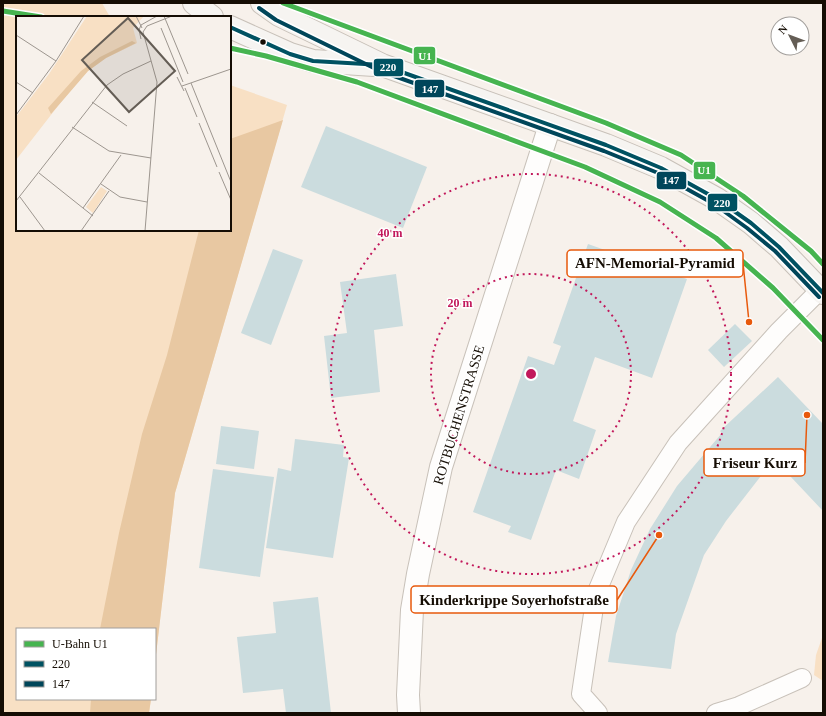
<svg xmlns="http://www.w3.org/2000/svg" width="826" height="716" viewBox="0 0 826 716" font-family="Georgia,serif">
<style>
.green{fill:#f8e0c4}
.forest{fill:#e8c8a2}
.building{fill:#cbdcde}
.lines{fill:none;stroke-linecap:round;stroke-linejoin:round}
.lane-casing{stroke:#c8c1b9;stroke-width:20}
.street-casing{stroke:#c8c1b9;stroke-width:24}
.secondary-casing{stroke:#c8c1b9;stroke-width:24}
.lane{stroke:#fefdfc;stroke-width:18}
.street{stroke:#fefdfc;stroke-width:22}
.secondary{stroke:#f6f4f1;stroke-width:22}
.bus-1-casing{stroke:#fff;stroke-width:7}
.bus-2-casing{stroke:#fff;stroke-width:7}
.bus-1{stroke:#005262;stroke-width:4}
.bus-2{stroke:#00465a;stroke-width:4}
.metro-1-casing{stroke:#fff;stroke-width:8}
.metro-1{stroke:#46b450;stroke-width:5}
.ring{fill:none;stroke:#c2185b;stroke-width:2;stroke-dasharray:2 4}
.bus-dot{fill:#150d04;stroke:#fff;stroke-width:1.5}
.labels{text-anchor:middle;dominant-baseline:central;stroke-width:3;stroke-linejoin:round;paint-order:stroke}
.street-label{font-size:14px;fill:#150d04;stroke:#fff}
.inset-road{fill:none;stroke:#9d968f;stroke-width:1}
.view{fill:#645d55;fill-opacity:0.15;stroke:#645d55;stroke-width:2}
.inset-edge{fill:none;stroke:#150d04;stroke-width:2}
.centre{fill:#c2185b;stroke:#fff;stroke-width:2}
.ring-label{font-size:12px;text-anchor:middle;font-weight:bold;fill:#c2185b;stroke:#fff;stroke-width:3;stroke-linejoin:round;paint-order:stroke}
.leader{fill:none;stroke:#e8590c;stroke-width:1.5}
.callout-dot{fill:#e8590c;stroke:#fff;stroke-width:1.5}
.callout{fill:#fff;stroke:#e8590c;stroke-width:1.5}
.callout-label{font-size:15px;text-anchor:middle;font-weight:bold;fill:#150d04}
.line-badge{stroke:#fff;stroke-width:1.5}
.badge-label{font-size:11px;text-anchor:middle;font-weight:bold;fill:#fff}
</style>
<rect width="100%" height="100%" fill="#f7f1eb"/>
<!-- green -->
<g class="green">
<path d="M3 3H102L110 17H17V230H230V85L287 105 175 493 155 663V629H17V699H151L149 713H3Z"/>
<path d="M823 635V681L814 675 816 655Z"/>
</g>
<!-- forest -->
<g class="forest">
<path d="M283 120 175 493 155 663V629H100L119 533 142 434 167 355 199 230H230V139Z"/>
<path d="M91 699H151L149 713H90Z"/>
</g>
<!-- building -->
<g class="building">
<path d="M326 126 427 167 403 228 301 187Z"/>
<path d="M588 244 687 279 652 378 595 357 573 421 596 430 579 479 556 470 531 540 508 532 511 526 473 512 528 356 554 365 561 346 553 343Z"/>
<path d="M273 249 303 260 271 345 241 333Z"/>
<path d="M396 274 403 326 374 330 380 392 331 398 324 336 347 333 340 282Z"/>
<path d="M735 324 752 341 724 367 708 350Z"/>
<path d="M778 377 823 424V511L774 459 726 521 704 555 676 634 671 669 608 662 616 616 631 570 650 529 677 486 722 433 720 431Z"/>
<path d="M221 426 259 431 254 469 216 464Z"/>
<path d="M295 439 344 445 343 457 349 458 333 558 266 548 278 468 291 471Z"/>
<path d="M213 469 274 477 260 577 199 568Z"/>
<path d="M318 597 331 713H286L283 689 243 693 237 637 276 633 273 602Z"/>
</g>
<g class="lines">
<defs>
<g id="lane">
<path d="M598 713 581 694 596 594 626 522 678 443 779 331 820 290"/>
<path d="M716 713 739 706 802 678"/>
</g>
<path id="street" d="M409 713 408 695 412 610 418 574 441 467 550 125"/>
<g id="secondary">
<path d="M194 3 212 17"/>
<path d="M262 3 279 15 382 65 606 145 661 168 717 199 751 223 779 247 823 293"/>
<path d="M230 27 290 54 313 61 374 65"/>
</g>
</defs>
<!-- lane casing -->
<use href="#lane" class="lane-casing"/>
<!-- street casing -->
<use href="#street" class="street-casing"/>
<!-- secondary casing -->
<use href="#secondary" class="secondary-casing"/>
<!-- lane -->
<use href="#lane" class="lane"/>
<!-- street -->
<use href="#street" class="street"/>
<!-- secondary -->
<use href="#secondary" class="secondary"/>
<defs>
<path id="bus-1" d="M230 27 290 54 313 61 382 65 606 145 661 168 717 199 751 223 779 247 823 293"/>
<path id="bus-2" d="M259 8 276 20 380 71 604 151 658 173 714 204 747 228 775 251 819 297"/>
</defs>
<!-- bus-1 casing -->
<use href="#bus-1" class="bus-1-casing"/>
<!-- bus-2 casing -->
<use href="#bus-2" class="bus-2-casing"/>
<!-- bus-1 -->
<use href="#bus-1" class="bus-1"/>
<!-- bus-2 -->
<use href="#bus-2" class="bus-2"/>
<defs>
<g id="metro-1">
<path d="M283 3 606 123 681 155 743 196 811 251 823 264"/>
<path d="M3 11 41 17"/>
<path d="M230 48 266 56 357 82 585 167 660 202 716 238 773 288 823 340"/>
</g>
</defs>
<!-- metro-1 casing -->
<use href="#metro-1" class="metro-1-casing"/>
<!-- metro-1 -->
<use href="#metro-1" class="metro-1"/>
</g>
<!-- distance rings -->
<g class="ring">
<circle cx="531" cy="374" r="100"/>
<circle cx="531" cy="374" r="200"/>
</g>
<!-- markers -->
<circle class="bus-dot" cx="263" cy="42" r="3.5"/>
<g class="labels">
<!-- street labels -->
<g class="street-label">
<text transform="translate(459 415) rotate(-73)">ROTBUCHENSTRASSE</text>
</g>
</g>
<!-- overview -->
<g transform="translate(16 16)">
<rect width="215" height="215" fill="#f7f1eb"/>
<path d="M71 0H128L117 12 121 27 90 42 72 55 45 86 0 144V101L33 58ZM85 171 91 175 77 197 70 191Z" fill="#f8e0c4"/>
<path d="M116 25 120 27 90 42 72 55 35 98 32 92 65 55 84 41Z" fill="#e8c8a2"/>
<path class="inset-road" d="M120 0 126 12M148 0 172 58M145 12 167 66M0 19 40 45M125 23 123 14 125 9 141 0M161 61 168 75M0 66 17 77M175 67 215 166M166 70 215 53M169 72 181 101M76 86 111 110M0 99 40 45 68 0M183 107 201 151M56 111 93 135 135 142M203 156 215 184M23 157 77 200M85 168 104 181 131 186M4 181 29 215M0 185 91 69 107 58 135 45M67 192 105 139M65 215 93 175M129 215 141 66 127 16 131 10 156 0"/>
<path class="view" d="M112 2 159 55 113 96 66 44Z"/>
<rect width="215" height="215" class="inset-edge"/>
</g>
<circle cx="531" cy="374" r="6" class="centre"/>
<g class="ring-label">
<text x="390" y="237">40 m</text>
<text x="460" y="307">20 m</text>
</g>
<!-- callouts -->
<path class="leader" d="M749 322L743 263M807 415L805 463M659 535L617 600"/>
<g class="callout-dot">
<circle cx="749" cy="322" r="4"/>
<circle cx="807" cy="415" r="4"/>
<circle cx="659" cy="535" r="4"/>
</g>
<g class="callout">
<rect x="567" y="250" width="176" height="27" rx="4"/>
<rect x="704" y="449" width="101" height="27" rx="4"/>
<rect x="411" y="586" width="206" height="27" rx="4"/>
</g>
<g class="callout-label">
<text x="655" y="268">AFN-Memorial-Pyramid</text>
<text x="755" y="468">Friseur Kurz</text>
<text x="514" y="605">Kinderkrippe Soyerhofstraße</text>
</g>
<g class="line-badge">
<rect x="413" y="46" width="23" height="19" rx="4" fill="#46b450"/>
<rect x="373" y="58" width="31" height="19" rx="4" fill="#005262"/>
<rect x="414" y="79" width="31" height="19" rx="4" fill="#00465a"/>
<rect x="693" y="161" width="23" height="19" rx="4" fill="#46b450"/>
<rect x="656" y="171" width="31" height="19" rx="4" fill="#00465a"/>
<rect x="707" y="193" width="31" height="19" rx="4" fill="#005262"/>
</g>
<g class="badge-label">
<text x="425" y="60">U1</text>
<text x="388" y="71">220</text>
<text x="430" y="93">147</text>
<text x="704" y="174">U1</text>
<text x="671" y="184">147</text>
<text x="722" y="207">220</text>
</g>
<!-- border -->
<rect width="826" height="716" fill="none" stroke="#150d04" stroke-width="8"/>
<!-- legend -->
<rect x="16" y="628" width="140" height="72" fill="#ffffff" stroke="#a19e9b"/>
<rect x="24" y="641" width="20" height="6" fill="#46b450" stroke="#a19e9b"/>
<text x="52" y="648" font-size="12" fill="#150d04">U-Bahn U1</text>
<rect x="24" y="661" width="20" height="6" fill="#005262" stroke="#a19e9b"/>
<text x="52" y="668" font-size="12" fill="#150d04">220</text>
<rect x="24" y="681" width="20" height="6" fill="#00465a" stroke="#a19e9b"/>
<text x="52" y="688" font-size="12" fill="#150d04">147</text>
<!-- north arrow -->
<g transform="translate(790 36) rotate(312)"><circle r="19" fill="#ffffff" stroke="#a19e9b"/>
<path d="M0-3L7 15L0 10L-7 15Z" fill="#645d55"/>
<text y="-6" font-size="11" font-weight="bold" text-anchor="middle" fill="#150d04">N</text>
</g>
</svg>
